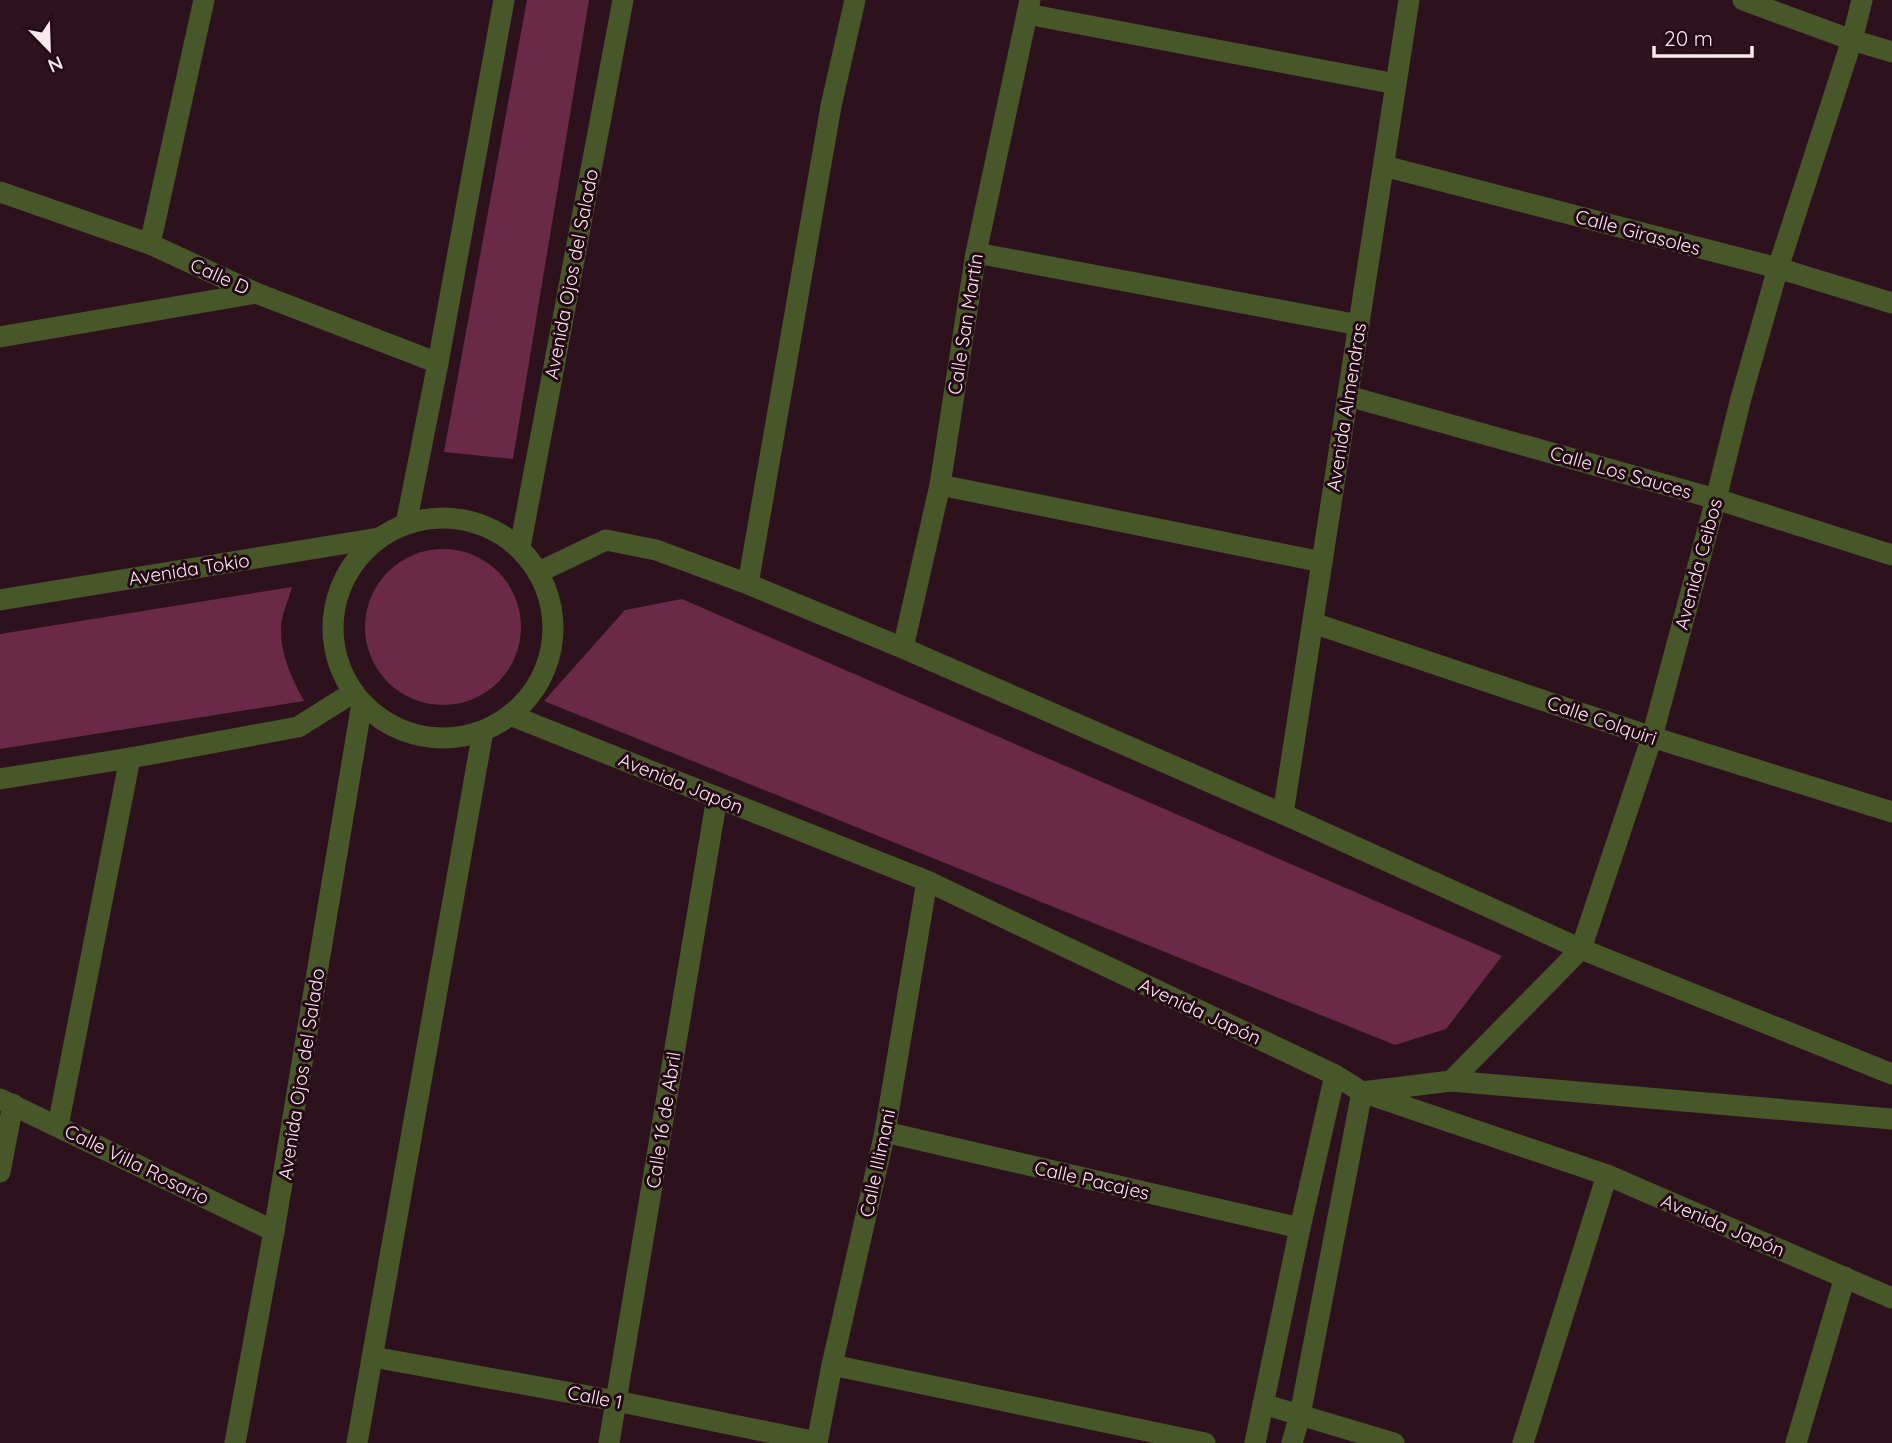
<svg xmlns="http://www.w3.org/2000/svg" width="1892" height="1443" viewBox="0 0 1892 1443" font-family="Quicksand,sans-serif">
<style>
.green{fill:#6a2947}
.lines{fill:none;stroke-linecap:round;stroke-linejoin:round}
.minor{stroke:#485729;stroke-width:21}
.labels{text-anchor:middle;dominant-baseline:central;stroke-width:6;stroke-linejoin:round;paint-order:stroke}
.street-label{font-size:19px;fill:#fbe7ee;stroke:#230915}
</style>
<rect width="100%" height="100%" fill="#2d121e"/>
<!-- green -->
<g class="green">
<path d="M527 0H589L513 459 444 452Z"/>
<circle cx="443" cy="627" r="78"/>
<path d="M292 587C289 599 282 613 281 626 280 654 291 677 304 701L0 749V634Z"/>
<path d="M682 599 1502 956 1446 1029 1395 1045 544 701 625 610Z"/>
</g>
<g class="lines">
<!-- minor -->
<g class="minor">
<path d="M1743 0 1852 40 1892 52"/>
<path d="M1027 14 1396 84"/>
<path d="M1384 166 1778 268 1892 303"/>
<path d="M0 192 150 244 256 293 438 363"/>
<path d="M150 244 204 0"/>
<path d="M976 253 1359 325"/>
<path d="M0 337 256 293"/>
<path d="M1348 396 1716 499 1892 555"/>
<path d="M940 485 1322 562"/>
<circle cx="443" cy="628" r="110"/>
<path d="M406 524 438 363 504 0"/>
<path d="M520 547 623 0"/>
<path d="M539 572 606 540 656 550 748 584 903 648 1283 814 1581 949 1892 1074"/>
<path d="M748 584 831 106 855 0"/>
<path d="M0 600 379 538"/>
<path d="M1313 623 1652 737 1892 812"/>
<path d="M903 648 940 485 976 253 1030 0"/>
<path d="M510 715 927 881 1335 1075 1362 1092 1607 1175 1892 1298"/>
<path d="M0 779 130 758 298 727 354 692"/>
<path d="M1283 814 1409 0"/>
<path d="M1451 1081 1581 949 1652 737 1716 499 1741 398 1778 268 1852 40 1862 0"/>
<path d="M0 1099 274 1231"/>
<path d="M58 1126 130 758"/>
<path d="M885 1132 1300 1228"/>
<path d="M0 1172 13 1104"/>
<path d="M373 1357 616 1401 817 1442"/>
<path d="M832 1365 1205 1443"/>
<path d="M1263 1404 1394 1443"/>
<path d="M235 1443 274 1231 362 703"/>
<path d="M357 1443 483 731"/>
<path d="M609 1443 717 797"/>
<path d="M817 1443 832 1365 885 1132 927 881"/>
<path d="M1255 1443 1300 1228 1335 1075"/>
<path d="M1292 1443 1300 1415 1362 1092 1451 1081 1892 1119"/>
<path d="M1523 1443 1607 1175"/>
<path d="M1796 1443 1845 1277"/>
</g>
</g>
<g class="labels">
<!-- street labels -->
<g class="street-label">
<text transform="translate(1638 232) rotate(15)">Calle Girasoles</text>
<text transform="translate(571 274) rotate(-79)">Avenida Ojos del Salado</text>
<text transform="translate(220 276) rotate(24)">Calle D</text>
<text transform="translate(965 324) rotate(-81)">Calle San Martín</text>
<text transform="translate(1346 407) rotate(-81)">Avenida Almendras</text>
<text transform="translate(1621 472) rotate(16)">Calle Los Sauces</text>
<text transform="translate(1698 564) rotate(-75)">Avenida Ceibos</text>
<text transform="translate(189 569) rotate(-9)">Avenida Tokio</text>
<text transform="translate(1602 720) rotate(19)">Calle Colquiri</text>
<text transform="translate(681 783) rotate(22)">Avenida Japón</text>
<text transform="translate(1200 1011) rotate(25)">Avenida Japón</text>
<text transform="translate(301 1074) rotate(-81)">Avenida Ojos del Salado</text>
<text transform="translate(663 1120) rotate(-81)">Calle 16 de Abril</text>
<text transform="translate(877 1163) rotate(-78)">Calle Illimani</text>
<text transform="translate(137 1164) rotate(26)">Calle Villa Rosario</text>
<text transform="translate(1092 1180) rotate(13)">Calle Pacajes</text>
<text transform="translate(1723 1225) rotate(23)">Avenida Japón</text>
<text transform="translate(595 1397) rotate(11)">Calle 1</text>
</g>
</g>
<!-- north arrow -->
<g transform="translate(49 49) rotate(157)" stroke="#230915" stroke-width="5" paint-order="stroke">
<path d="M0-5L12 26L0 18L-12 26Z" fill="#fbe7ee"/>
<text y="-10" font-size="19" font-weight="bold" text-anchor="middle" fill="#fbe7ee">N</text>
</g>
<!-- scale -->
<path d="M1654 46v10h98v-10" fill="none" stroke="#fbe7ee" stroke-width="3.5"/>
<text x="1664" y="46" font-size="21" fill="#fbe7ee" stroke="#230915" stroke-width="5" paint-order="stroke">20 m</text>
</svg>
